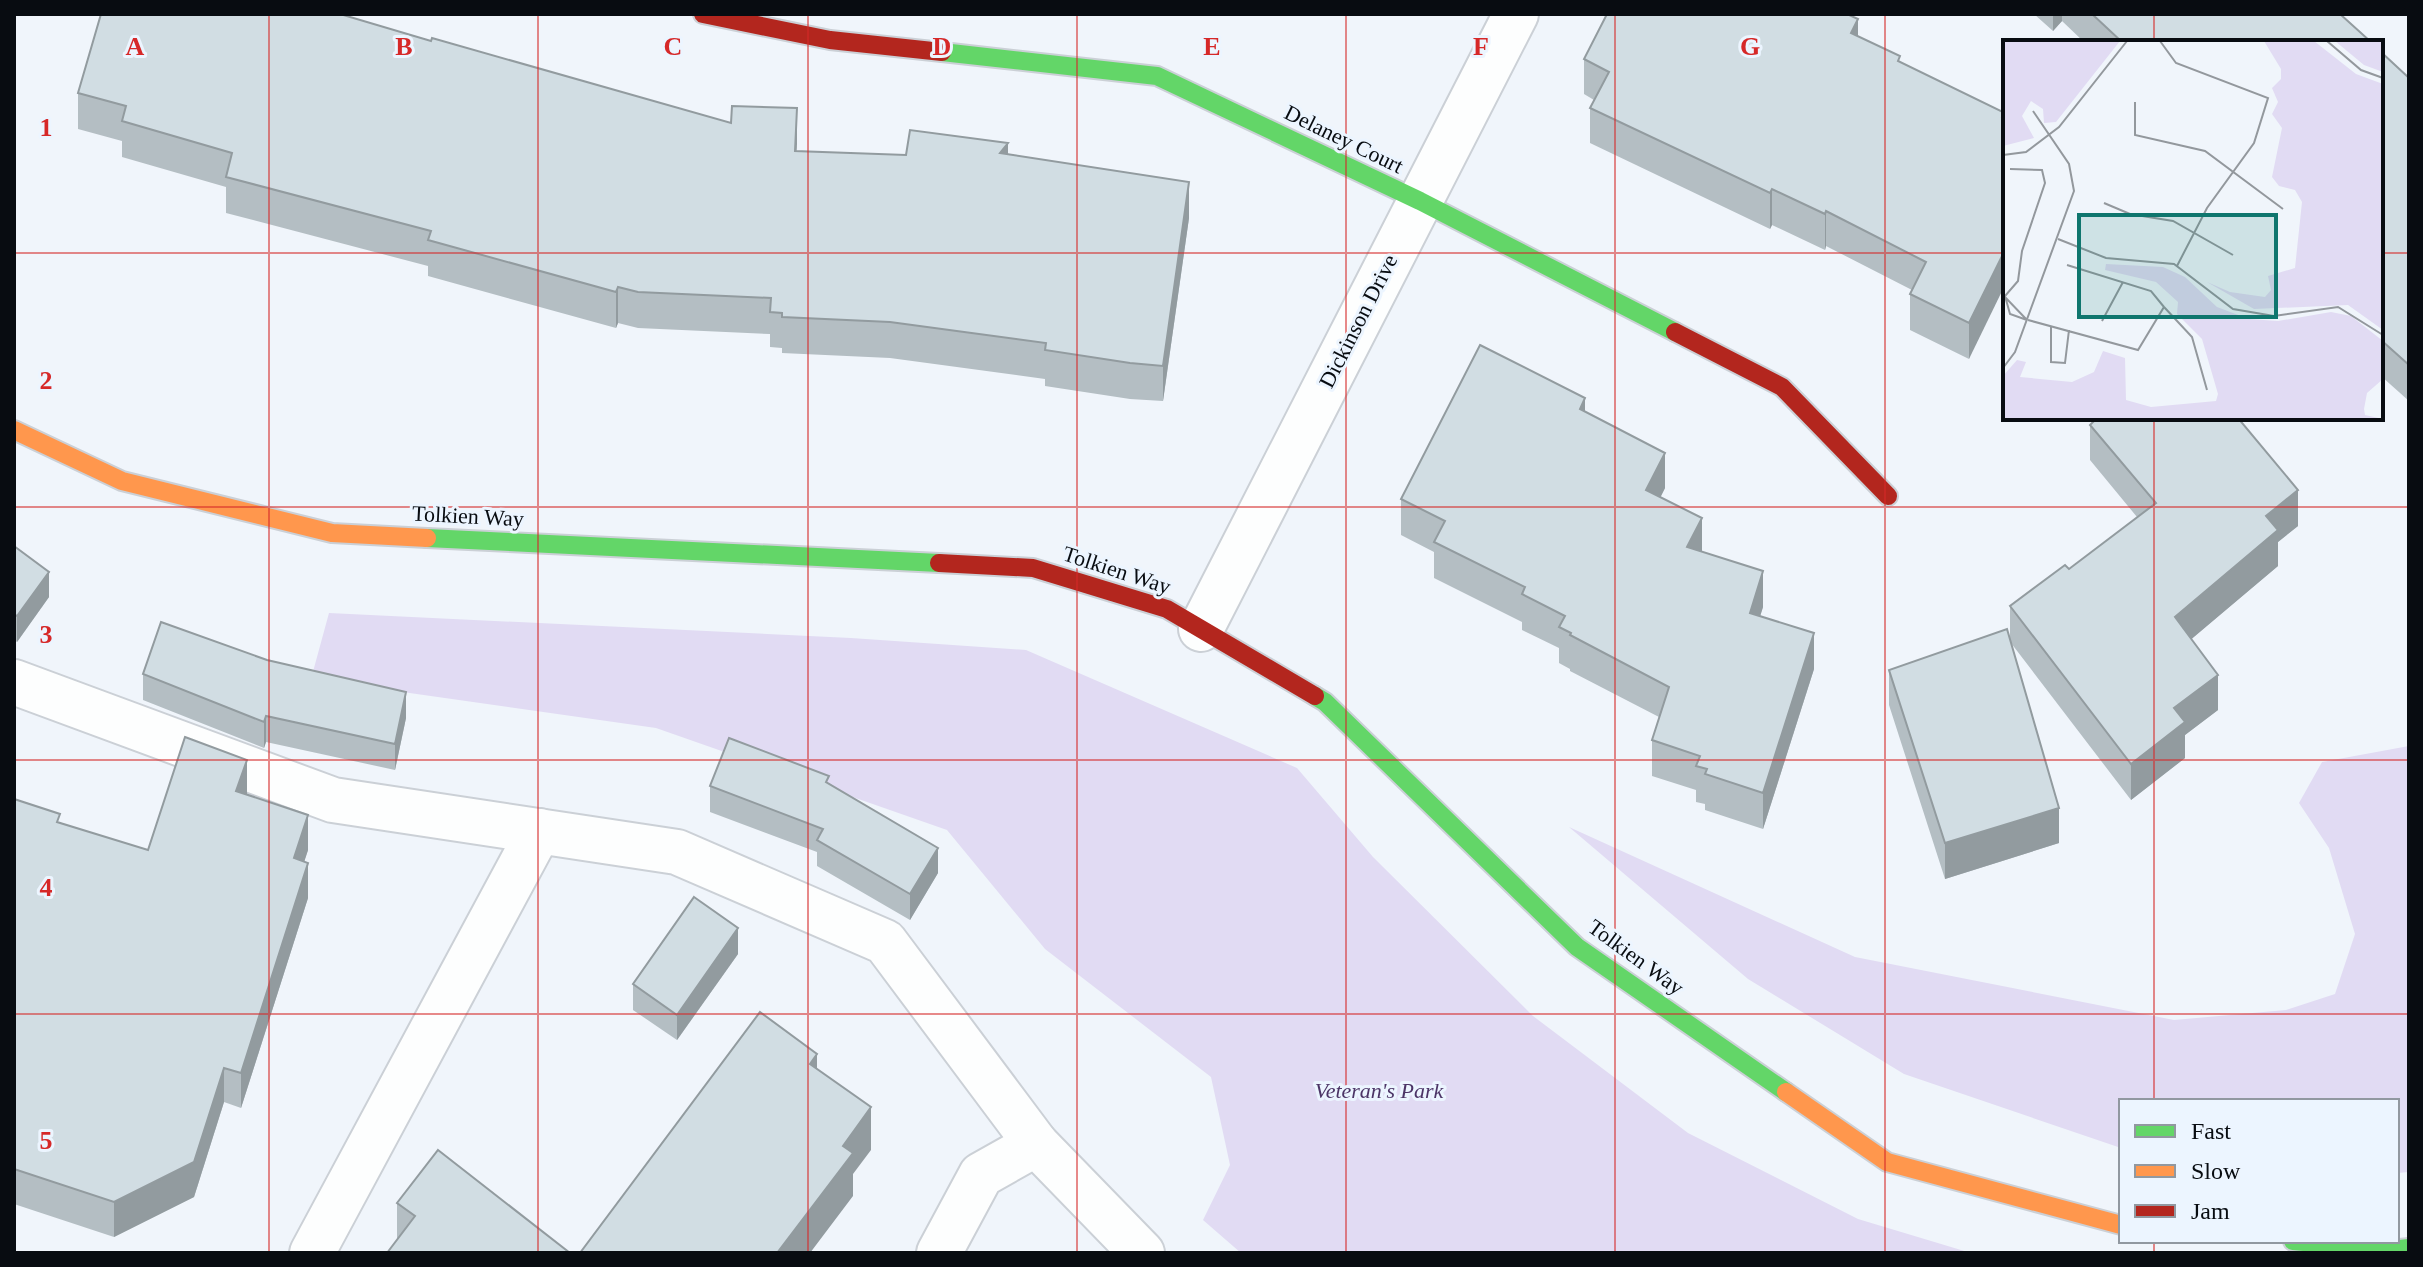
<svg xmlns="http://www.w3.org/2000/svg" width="2423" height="1267" viewBox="0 0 2423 1267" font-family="Georgia,serif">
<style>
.green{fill:#e1dbf3}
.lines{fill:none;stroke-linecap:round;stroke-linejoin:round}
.street-casing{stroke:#cbd0d6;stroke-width:48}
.fast-casing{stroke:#cbd0d6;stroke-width:22}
.slow-casing{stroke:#cbd0d6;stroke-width:22}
.jam-casing{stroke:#cbd0d6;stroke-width:22}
.street{stroke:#fdfefe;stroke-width:44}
.fast{stroke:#63d668;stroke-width:18}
.slow{stroke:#ff974d;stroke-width:18}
.jam{stroke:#b3261e;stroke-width:18}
.wall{fill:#b4bec3}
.shaded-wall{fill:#929b9f}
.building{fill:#d1dde3;stroke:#929b9f;stroke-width:2}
.grid{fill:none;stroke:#d62828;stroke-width:2;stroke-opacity:0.55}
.labels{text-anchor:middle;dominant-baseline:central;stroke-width:6;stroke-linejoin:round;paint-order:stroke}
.street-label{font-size:22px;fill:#080c11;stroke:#ecf5ff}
.park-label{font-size:22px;font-style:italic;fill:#4c3567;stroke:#ecf5ff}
.inset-road{fill:none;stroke:#93989d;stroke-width:2}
.view{fill:#0f766e;fill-opacity:0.15;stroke:#0f766e;stroke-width:4}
.inset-edge{fill:none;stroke:#080c11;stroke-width:4}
.grid-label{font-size:26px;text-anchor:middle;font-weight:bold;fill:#d62828;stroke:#ecf5ff;stroke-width:6;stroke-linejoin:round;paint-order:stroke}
</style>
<rect width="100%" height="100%" fill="#f0f5fb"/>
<!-- green -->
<g class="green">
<path d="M329 613 851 638 1026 650 1297 768 1373 857 1533 1016 1688 1133 1858 1219 1971 1253H1241L1203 1220 1230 1165 1211 1077 1045 949 947 830 656 728 311 679Z"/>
<path d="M2409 746V1172L2397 1173V1101H2121V1148L1904 1074 1748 979 1569 827 1855 957 2174 1020 2286 1010 2335 994 2355 934 2329 848 2299 803 2322 762Z"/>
</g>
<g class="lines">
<defs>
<g id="street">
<path d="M1201 629 1516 14"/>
<path d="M14 682 333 800 677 852 885 942 1036 1144"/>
<path d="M312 1253 539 831"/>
<path d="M939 1253 981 1175 1036 1144 1142 1253"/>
</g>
<g id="fast">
<path d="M942 52 1157 76 1420 201 1675 332"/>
<path d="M427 538 939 563"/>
<path d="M1315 696 1325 702 1577 947 1786 1092"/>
<path d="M2293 1241 2391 1250 2409 1248"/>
</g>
<g id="slow">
<path d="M14 430 122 481 332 533 427 538"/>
<path d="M1786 1092 1887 1162 2121 1225"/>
</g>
<g id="jam">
<path d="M703 14 830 40 942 52"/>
<path d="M1675 332 1782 387 1888 496"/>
<path d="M939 563 1033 568 1167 609 1315 696"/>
</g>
</defs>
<!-- street casing -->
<use href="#street" class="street-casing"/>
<!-- fast casing -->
<use href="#fast" class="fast-casing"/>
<!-- slow casing -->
<use href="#slow" class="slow-casing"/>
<!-- jam casing -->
<use href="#jam" class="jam-casing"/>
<!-- street -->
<use href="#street" class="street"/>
<!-- fast -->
<use href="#fast" class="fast"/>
<!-- slow -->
<use href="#slow" class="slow"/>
<!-- jam -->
<use href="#jam" class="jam"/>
</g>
<!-- wall -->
<g class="wall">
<path d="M2034 14H2340L2371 42H2084L2062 21 2053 31Z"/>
<path d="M1858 36 1900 62 2003 112 1969 359 1910 330V294L1912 290 1826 246 1825 250 1772 225 1770 229 1590 143V108L1594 100 1584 94V59Z"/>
<path d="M2381 52 2409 78V401L2381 376Z"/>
<path d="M78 93 797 151 906 155 1008 154 1189 218 1163 401 1130 399 1045 386V379L890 358 782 353V348L770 347V334L638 328 618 323 616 328 428 276V266L226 213V187L122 157V141L78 129Z"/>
<path d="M1585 412 1665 488 1660 498 1702 551 1763 607 1760 616 1814 669 1763 829 1705 810V804L1696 802V790L1652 776V740L1659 717 1570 671V669L1559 663V648L1522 630V622L1434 578V552L1401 535V499Z"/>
<path d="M2090 425 2298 526 2278 542V566L2191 639 2218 710 2185 735V758L2131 800 2011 643 2059 843 1945 879 1889 705V670L2010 640V606L2069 569 2137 517 2090 460Z"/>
<path d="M14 546 49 597 17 642 14 640Z"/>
<path d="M143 674 406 718 395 770 266 742 264 748 143 700Z"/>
<path d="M829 783 938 873 910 920 817 866V852L710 812V786Z"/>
<path d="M247 794 308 850 304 862 308 898 241 1108 224 1102 194 1197 114 1237 14 1204V799L60 823 148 850Z"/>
<path d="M738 954 677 1040 633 1010V984Z"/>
<path d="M397 1203 570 1253 397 1240Z"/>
</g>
<!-- shaded-wall -->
<g class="shaded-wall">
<path d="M2053 14H2062V21L2053 31Z"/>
<path d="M1858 19V55L1851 33Z"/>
<path d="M797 108V144L795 186V151Z"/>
<path d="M1008 143V179L1000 153Z"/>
<path d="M1189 182V218L1163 401V366Z"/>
<path d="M1772 189V225L1770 229V193Z"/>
<path d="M1826 211V246L1825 250V214Z"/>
<path d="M2005 250V285L1969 359V323Z"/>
<path d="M618 287V323L616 328V292Z"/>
<path d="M1585 398V434L1580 409Z"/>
<path d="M1665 453V488L1646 526V490Z"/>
<path d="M2298 490V526L2278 542V566L2175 653V617L2266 516Z"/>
<path d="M1702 518V554L1687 547Z"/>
<path d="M1763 571V607L1750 649V613Z"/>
<path d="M49 572V597L17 642V616Z"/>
<path d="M1814 633V669L1763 829V793Z"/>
<path d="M2218 675V710L2185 735V758L2131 800V764L2174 708Z"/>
<path d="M406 692V718L395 770V744Z"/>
<path d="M266 716V742L264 748V722Z"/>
<path d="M247 760V795L236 791Z"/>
<path d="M2059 808V843L1945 879V843Z"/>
<path d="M308 815V850L294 893V858Z"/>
<path d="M938 848V873L910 920V894Z"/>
<path d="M308 863V898L241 1108V1073Z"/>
<path d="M738 928V954L677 1040V1015Z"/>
<path d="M817 1054V1097L810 1064Z"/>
<path d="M224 1068V1102L194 1197 114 1237V1202Z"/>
<path d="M871 1107V1150L853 1174V1196L810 1253H777L843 1146Z"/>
</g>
<!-- building -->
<g class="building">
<path d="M101 14H340L431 41 432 38 731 123 732 106 797 108 795 151 906 155 910 130 1008 143 1000 153 1189 182 1163 366 1130 363 1045 350 1046 343 890 322 782 317V313L770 312 771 298 638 292 618 287 616 292 428 240 431 231 226 177 232 153 122 121 126 106 78 93Z"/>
<path d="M1607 14H1847L1858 19 1851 33 1900 56 1898 61 2003 112 2002 117 2005 118V250L1969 323 1910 294 1926 262 1826 211 1825 214 1772 189 1770 193 1590 108 1609 72 1584 59Z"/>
<path d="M2092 14H2340L2371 42H2122Z"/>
<path d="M2381 52 2409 78V365L2381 340Z"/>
<path d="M1480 345 1585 398 1580 409 1665 453 1646 490 1702 518 1687 547 1763 571 1750 613 1814 633 1763 793 1705 774 1707 769 1696 766 1700 756 1652 740 1669 687 1570 635 1571 633 1559 627 1565 616 1522 594 1525 587 1434 542 1445 521 1401 499Z"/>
<path d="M2097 418H2238L2298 490 2266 516 2278 530 2175 617 2218 675 2174 708 2185 722 2131 764 2010 606 2065 565 2069 569 2156 503 2090 425Z"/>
<path d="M14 546 49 572 17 616 14 614Z"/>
<path d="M161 622 267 660 406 692 395 744 266 716 264 722 143 674Z"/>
<path d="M2007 629 2059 808 1945 843 1889 670Z"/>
<path d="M185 737 247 760 236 791 308 815 294 858 308 863 241 1073 224 1068 194 1162 114 1202 14 1169V799L60 814 57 822 148 850Z"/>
<path d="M729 738 829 776 826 782 938 848 910 894 817 840 823 829 710 786Z"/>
<path d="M694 897 738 928 677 1015 633 984Z"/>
<path d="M760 1012 817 1054 810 1064 871 1107 843 1146 853 1153 777 1253H580Z"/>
<path d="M438 1150 570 1253H387L415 1216 397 1203Z"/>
</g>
<!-- grid -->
<path class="grid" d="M269 14V1253M538 14V1253M808 14V1253M1077 14V1253M1346 14V1253M1615 14V1253M1885 14V1253M2154 14V42M14 253H2005M2381 253H2409M2154 418V1101M14 507H2409M14 760H2409M14 1014H2409M2154 1241V1253"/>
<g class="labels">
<!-- street labels -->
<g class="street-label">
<text transform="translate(1344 139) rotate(26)">Delaney Court</text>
<text transform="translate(1358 321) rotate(-63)">Dickinson Drive</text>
<text transform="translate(468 516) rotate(3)">Tolkien Way</text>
<text transform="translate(1117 570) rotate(18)">Tolkien Way</text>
<text transform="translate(1636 957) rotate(36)">Tolkien Way</text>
</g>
<!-- park labels -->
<g class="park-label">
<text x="1379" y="1090">Veteran's Park</text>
</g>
</g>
<!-- overview -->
<g transform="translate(2003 40)">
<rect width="380" height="380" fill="#f0f5fb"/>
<path d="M0 1H117L53 82 41 83 40 69 28 61 19 76 31 98 0 106ZM261 1H311L353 34 380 44V290L345 265 251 269 204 242 227 252 262 257 268 250 265 236 292 228 299 162 292 150 276 146 269 137 279 88 269 74 275 62 269 48 278 39V29ZM332 1H380V32L361 25ZM103 224 160 227 182 237 214 267 246 279 275 281 328 272 348 276 380 301V339L364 353 361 369 362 375 380 379H0V336L14 320 23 322 17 337 69 342 91 332 100 311 122 318 123 360 148 367 213 361 215 354 199 299 174 274 175 262 153 242 102 230Z" fill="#e1dbf3"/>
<path class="inset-road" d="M157 1 173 23 265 58 251 103 204 168 174 226M324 1 358 30 380 38M132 62V95L202 111 280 169M0 115 23 112 56 87 124 1M7 129 39 130 42 143 19 211 15 241 2 256 7 274 24 280M101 163 127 174 170 181 230 215M55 199 103 218 171 224 230 269 271 276 335 267 380 295M64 225 148 251 161 267M1 256 24 280M25 280 135 310 161 267 189 297 204 350M99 281 120 242M48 286V322L62 323 66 290M0 328 12 312 71 151 66 124 30 71"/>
<path class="view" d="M76 175H273V277H76Z"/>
<rect width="380" height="380" class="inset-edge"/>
</g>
<g class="grid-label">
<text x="135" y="55">A</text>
<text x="404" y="55">B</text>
<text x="673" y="55">C</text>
<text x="942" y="55">D</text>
<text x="1212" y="55">E</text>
<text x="1481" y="55">F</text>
<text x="1750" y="55">G</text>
<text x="46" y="136">1</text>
<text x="46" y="389">2</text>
<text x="46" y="643">3</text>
<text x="46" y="896">4</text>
<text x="46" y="1149">5</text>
</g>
<!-- border -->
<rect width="2423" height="1267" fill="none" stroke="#080c11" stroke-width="32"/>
<!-- legend -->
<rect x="2119" y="1099" width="280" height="144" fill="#ecf5ff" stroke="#9198a0" stroke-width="2"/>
<rect x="2135" y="1125" width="40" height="12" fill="#63d668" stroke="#9198a0" stroke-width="2"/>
<text x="2191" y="1139" font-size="24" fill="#080c11">Fast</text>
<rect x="2135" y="1165" width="40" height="12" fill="#ff974d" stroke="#9198a0" stroke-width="2"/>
<text x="2191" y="1179" font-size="24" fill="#080c11">Slow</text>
<rect x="2135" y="1205" width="40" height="12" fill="#b3261e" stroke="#9198a0" stroke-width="2"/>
<text x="2191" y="1219" font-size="24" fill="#080c11">Jam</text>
</svg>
